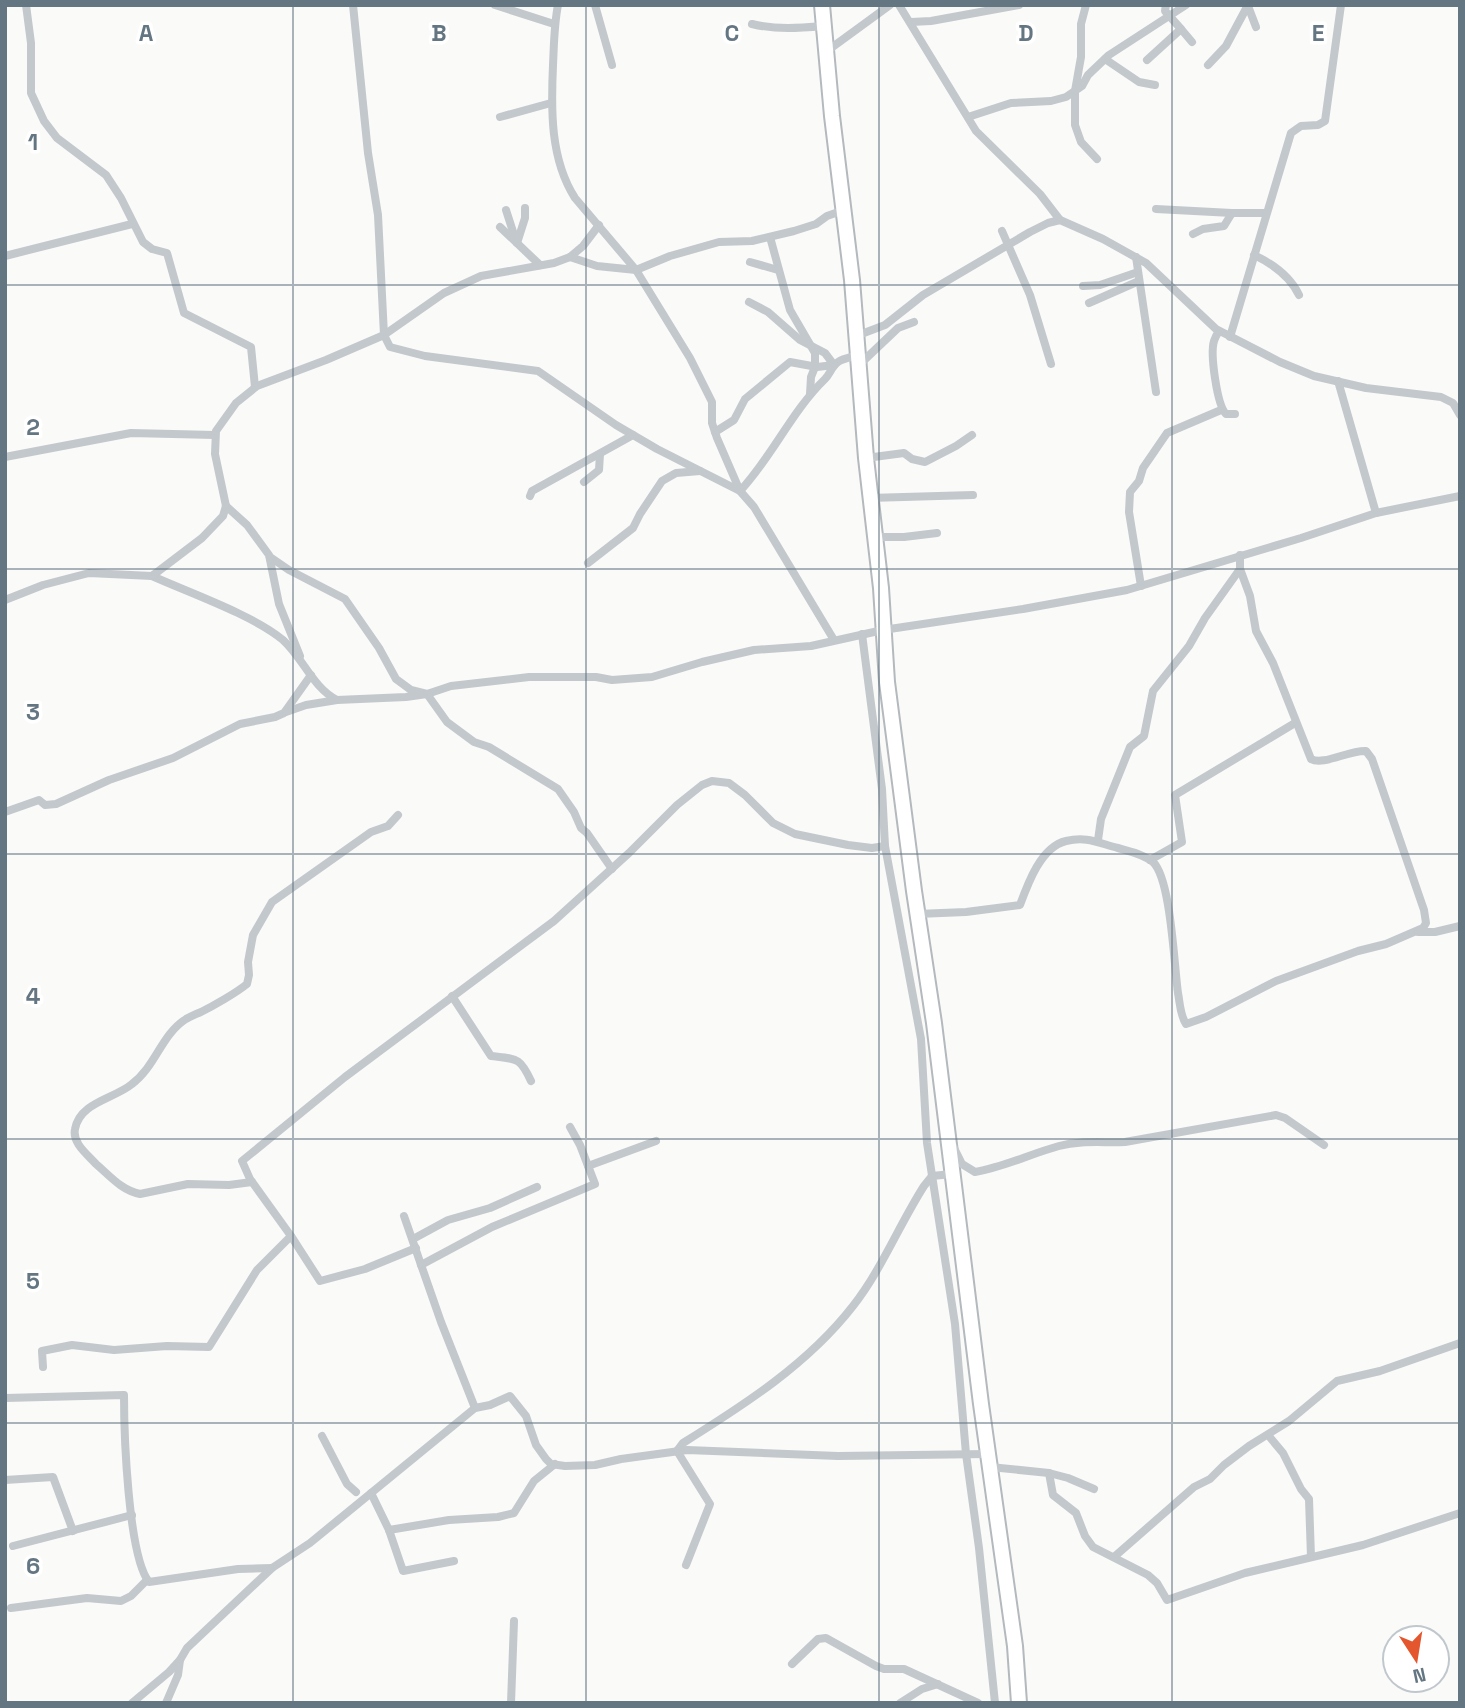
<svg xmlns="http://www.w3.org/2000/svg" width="1465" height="1708" viewBox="0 0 1465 1708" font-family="'Space Grotesk',sans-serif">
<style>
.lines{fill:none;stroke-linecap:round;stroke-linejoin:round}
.trunk-casing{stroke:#b4b9bd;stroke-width:18}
.minor{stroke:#c3c8cc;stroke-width:8}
.trunk{stroke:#fff;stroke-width:14}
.grid{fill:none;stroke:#657683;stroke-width:2;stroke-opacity:0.55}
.grid-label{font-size:23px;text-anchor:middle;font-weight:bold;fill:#657683;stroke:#fff;stroke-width:7;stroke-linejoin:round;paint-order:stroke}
</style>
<rect width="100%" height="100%" fill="#fafaf8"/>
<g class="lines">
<defs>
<path id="trunk" d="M822 5 832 116 852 280 866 458 881 588 887 682 914 891 934 1023 981 1404 1015 1646 1019 1703"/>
</defs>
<!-- trunk casing -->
<use href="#trunk" class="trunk-casing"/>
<!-- minor -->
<g class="minor">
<path d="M26 5 31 43V93L44 121 57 138 106 175 121 198 143 242 152 249 167 253 184 313 251 347 255 387"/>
<path d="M353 5 368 153 378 215 384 335 390 347 425 356 538 371 616 425 657 449 740 491C772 457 791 412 825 379 830 374 832 366 838 362 844 358 852 357 858 355"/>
<path d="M495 5 554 24"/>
<path d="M558 5C554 25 554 45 553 65 551 109 550 159 575 198L636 270 690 358 712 402V423L717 438 740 491 754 507 834 640"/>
<path d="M595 5 612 65"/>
<path d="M899 5 976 131 1040 194 1060 220 1103 239 1146 263 1216 329 1280 362 1314 376 1366 388 1441 397 1453 403 1460 415"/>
<path d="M1086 5 1081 24V57L1075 91V125L1081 142 1097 159"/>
<path d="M1248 6 1256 27"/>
<path d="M911 22 931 21 1019 5"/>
<path d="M752 24C776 30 800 28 824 26"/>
<path d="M1181 29 1192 42"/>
<path d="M827 51 890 5"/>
<path d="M1105 59 1139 82 1155 85"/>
<path d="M1147 60 1181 29 1165 11 1166 5"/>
<path d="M1208 65 1226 46 1248 5"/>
<path d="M500 117 551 103"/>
<path d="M968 117 1011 103 1051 101 1066 97 1082 86 1088 75 1109 55 1186 5"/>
<path d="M1156 209 1232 213"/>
<path d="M506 210 516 241"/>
<path d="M500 227 540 265"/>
<path d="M1002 231 1030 295 1051 364"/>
<path d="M1193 234 1203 229 1224 226 1232 213H1266"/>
<path d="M770 237 790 310 815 353V367L811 377 810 394"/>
<path d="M517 243 525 218V208"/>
<path d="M1254 255C1273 264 1290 276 1299 295"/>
<path d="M5 256 132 224"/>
<path d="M570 257 583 246 599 225"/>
<path d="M1136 257 1156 392"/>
<path d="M750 262 778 270"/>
<path d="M1083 286 1100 285 1138 272"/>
<path d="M749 302 768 312 800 340 825 353 834 365"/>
<path d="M1089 303 1139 281"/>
<path d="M1219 331C1217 334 1215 338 1214 341 1210 354 1217 405 1226 414H1235"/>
<path d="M856 336 885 325 923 295 1030 232 1048 223 1060 220"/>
<path d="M1230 337 1291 133 1301 126 1318 125 1325 121 1341 5"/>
<path d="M859 365 898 328 914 322"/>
<path d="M1338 381 1376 513"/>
<path d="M715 432 734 420 745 399 790 362 817 367 834 365"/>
<path d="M5 457 131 433 215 435"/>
<path d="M866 458 904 453 912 459 925 462 956 446 972 435"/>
<path d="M584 482 599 470 600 454"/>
<path d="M530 496 532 491 633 435"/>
<path d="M869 498 973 495"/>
<path d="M226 506 247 525 269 555 279 604 300 656"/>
<path d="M876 537H904L937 533"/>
<path d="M270 557 289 570 345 599 379 648 396 679 411 690 427 694 447 722 474 742 489 747 558 789 574 812 581 828 587 833 612 869"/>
<path d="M588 563 633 528 640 514 662 481 676 473 700 471"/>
<path d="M152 576C190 593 253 615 283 640 303 658 313 688 337 700L406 697 427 694 451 686 529 677H596L612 680 652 677 702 662 754 650 811 646 883 630 1023 609 1127 590 1301 538 1376 513 1460 496"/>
<path d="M1141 586 1129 512 1130 492 1139 481 1143 468 1167 433 1221 410"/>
<path d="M5 600 43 585 89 573 152 576 202 538 223 516 226 506 215 454 216 431 236 403 257 386 326 360 384 335 444 293 481 276 554 263 570 257 597 266 636 270 670 256 719 242 752 241 794 231 816 224 827 216 844 210"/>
<path d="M862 634 882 789 885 846 921 1039 927 1143 955 1324 966 1454 979 1548 995 1703"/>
<path d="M286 712 306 705 337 700"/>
<path d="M5 812 39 800 45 805 56 804 109 780 173 758 240 724 275 717 284 713 311 675"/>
<path d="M1098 840 1101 819 1130 747 1144 736 1153 691 1189 646 1205 618 1240 569"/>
<path d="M1150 860 1182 842 1175 795 1295 723"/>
<path d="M917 914 966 912 1020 905C1028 883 1041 847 1066 841 1087 836 1098 843 1118 848 1129 851 1143 854 1153 862 1171 879 1174 965 1178 993 1180 1003 1180 1015 1186 1024L1206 1017 1276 981 1358 951 1386 944 1423 928 1426 923 1424 910 1372 759 1366 751C1349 750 1323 766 1311 759L1273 663 1256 631 1250 596 1240 569V555"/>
<path d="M1418 932H1435L1460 926"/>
<path d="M452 996 491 1056C517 1059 520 1057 531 1081"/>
<path d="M953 1146 962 1164 975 1172C1004 1167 1030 1154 1059 1146 1081 1140 1103 1143 1125 1142L1276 1115 1285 1118 1324 1145"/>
<path d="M588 1166 656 1141"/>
<path d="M252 1182 229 1185 188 1184 140 1194C121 1190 110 1176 96 1164 87 1154 72 1143 75 1129 80 1102 114 1099 132 1084 156 1066 161 1035 186 1019 191 1016 196 1014 201 1012 213 1006 236 993 247 984L249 975 248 962 253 935 272 902 371 832 388 826 398 815"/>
<path d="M404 1216 441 1322 475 1408"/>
<path d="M291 1236 320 1281 365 1269 416 1248"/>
<path d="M413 1239 448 1220 490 1208 537 1187"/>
<path d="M421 1265 492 1227 595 1184 580 1145 570 1127"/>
<path d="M43 1367 42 1351 72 1345 114 1350 167 1346 209 1347 257 1270 291 1236 250 1179 242 1161 345 1077 554 921 629 853 677 805 702 785 712 781 729 783 745 795 773 823 795 834 848 845 872 848 885 846"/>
<path d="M5 1398 124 1395C124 1432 128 1556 149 1582L238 1569 272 1568"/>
<path d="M1268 1435 1283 1453 1301 1489 1309 1499 1311 1557"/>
<path d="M322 1436 347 1484 356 1492"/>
<path d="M677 1451 683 1443C744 1405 808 1364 853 1306 882 1269 899 1225 924 1186L932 1176 952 1174"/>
<path d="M677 1451 710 1504 686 1565"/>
<path d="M990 1467 1049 1473 1053 1495 1076 1513 1085 1536 1093 1547 1148 1575 1157 1583 1167 1600 1245 1573 1363 1545 1460 1513"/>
<path d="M1049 1473 1068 1478 1094 1489"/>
<path d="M5 1480 53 1477 73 1531"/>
<path d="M371 1493 389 1530 403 1571 454 1561"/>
<path d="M389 1530 449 1520 498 1517 514 1513 534 1481 555 1464"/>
<path d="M13 1546 132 1515"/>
<path d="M1114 1557 1194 1487 1210 1479 1224 1465 1249 1446 1289 1421 1337 1381 1380 1371 1460 1343"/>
<path d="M11 1608 87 1598 121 1601 131 1596 147 1580"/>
<path d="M792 1664 818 1639 826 1638 876 1666 884 1669H904L978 1703"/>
<path d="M132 1703 169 1672 180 1660"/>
<path d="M166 1703 178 1675 180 1660 187 1648 272 1568 310 1543 475 1408 490 1405 510 1396 526 1416 536 1445 546 1459 551 1464 565 1466 595 1465 621 1459 687 1450 838 1456 988 1454"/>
<path d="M511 1703 514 1621"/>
<path d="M900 1703 922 1689 938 1684"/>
</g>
<!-- trunk -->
<use href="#trunk" class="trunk"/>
</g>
<!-- grid -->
<path class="grid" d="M293 5V1703M586 5V1703M879 5V1703M1172 5V1703M5 285H1460M5 569H1460M5 854H1460M5 1139H1460M5 1423H1460"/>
<g class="grid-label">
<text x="146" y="41">A</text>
<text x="439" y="41">B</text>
<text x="732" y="41">C</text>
<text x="1026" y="41">D</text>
<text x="1318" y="41">E</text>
<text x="33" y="150">1</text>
<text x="33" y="435">2</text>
<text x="33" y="720">3</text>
<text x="33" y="1004">4</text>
<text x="33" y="1289">5</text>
<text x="33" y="1574">6</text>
</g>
<!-- border -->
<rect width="1465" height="1708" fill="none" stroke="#657683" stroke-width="14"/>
<!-- north arrow -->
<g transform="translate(1416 1659) rotate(168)"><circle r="33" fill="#ffffff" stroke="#c1c8cd" stroke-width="2"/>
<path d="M0-5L12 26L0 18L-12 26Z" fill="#e4572e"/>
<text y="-10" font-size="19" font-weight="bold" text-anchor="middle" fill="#657683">N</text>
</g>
</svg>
